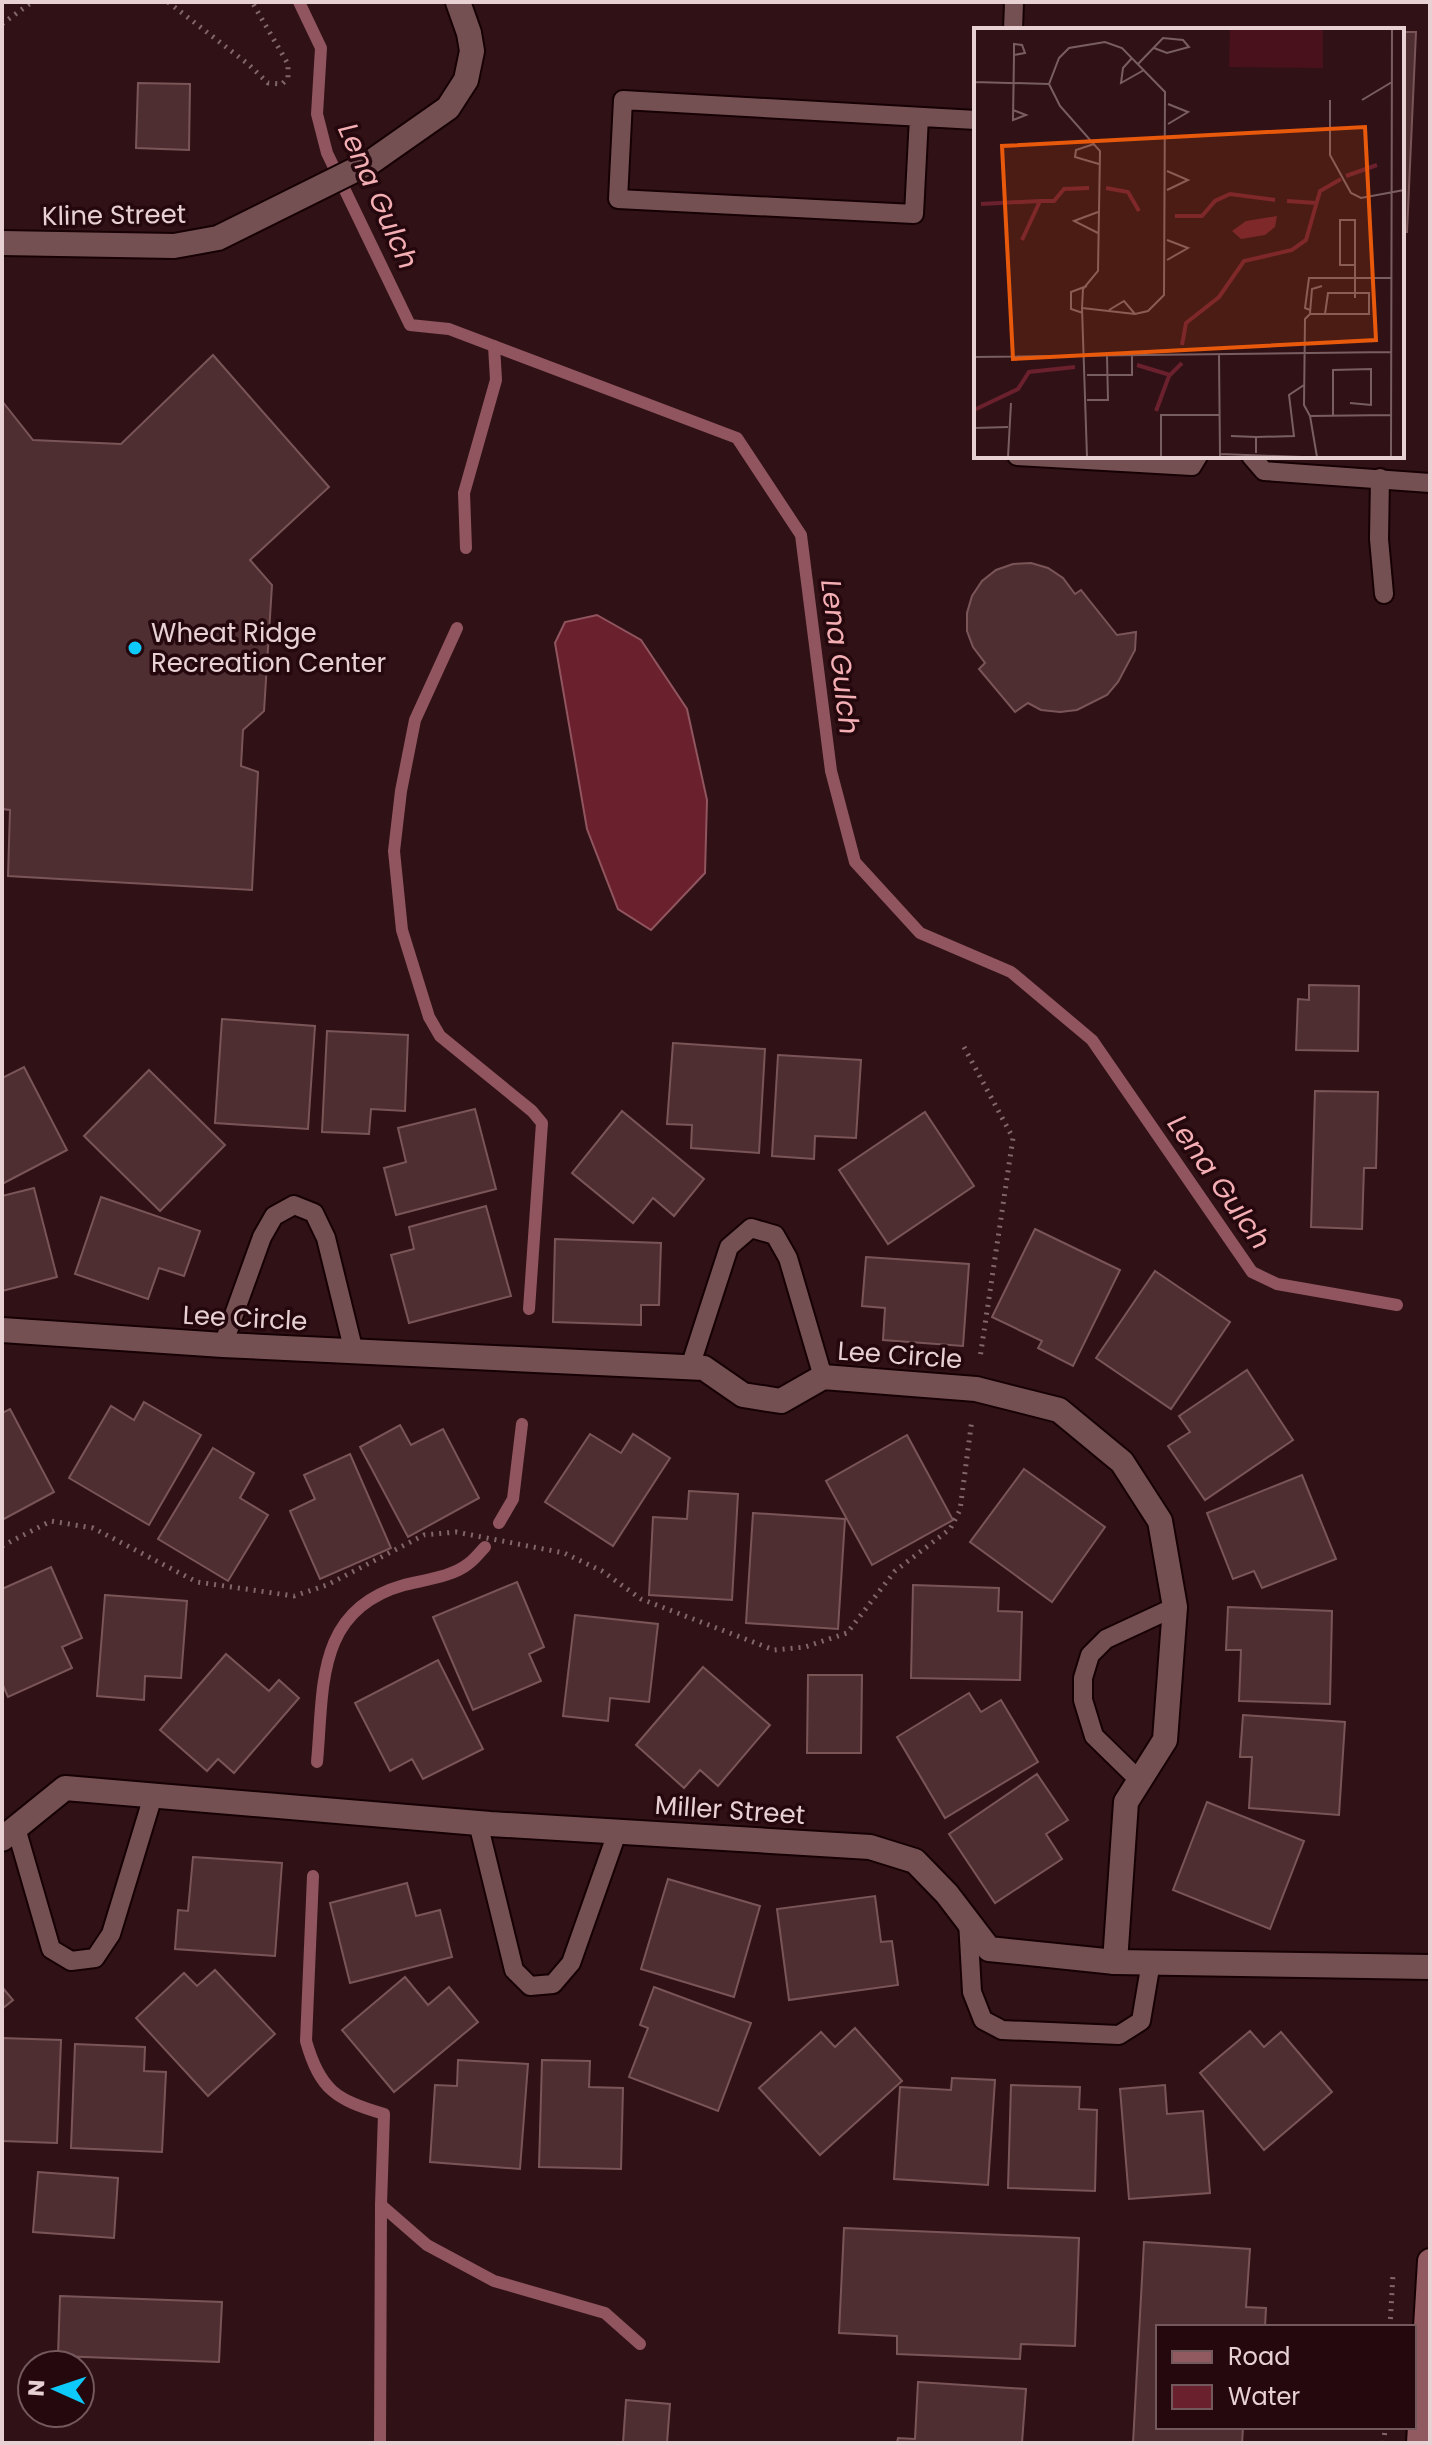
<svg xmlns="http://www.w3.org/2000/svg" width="1432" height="2445" viewBox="0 0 1432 2445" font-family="Poppins,sans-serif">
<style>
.water{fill:#6b202e;stroke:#90555f;stroke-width:2}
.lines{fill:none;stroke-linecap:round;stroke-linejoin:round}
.stream{stroke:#90555f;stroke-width:12}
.building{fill:#4f2e31;stroke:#7a5558;stroke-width:2}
.lane-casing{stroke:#160003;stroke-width:22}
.street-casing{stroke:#160003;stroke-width:28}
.secondary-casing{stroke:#160003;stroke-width:28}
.path{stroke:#816769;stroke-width:5;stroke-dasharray:2 6;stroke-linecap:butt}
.lane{stroke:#745053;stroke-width:18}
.street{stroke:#745053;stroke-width:24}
.secondary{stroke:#915a60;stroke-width:24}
.poi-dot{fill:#0dcafa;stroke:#25080d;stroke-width:3}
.labels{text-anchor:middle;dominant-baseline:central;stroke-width:7;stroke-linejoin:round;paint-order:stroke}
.street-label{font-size:26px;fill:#e7d1d2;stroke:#25080d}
.poi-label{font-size:26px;fill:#e7d1d2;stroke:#25080d;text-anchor:start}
.water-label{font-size:28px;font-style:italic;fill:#f4afb5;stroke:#25080d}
.inset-river{fill:none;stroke:#6b202e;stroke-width:4}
.inset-road{fill:none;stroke:#795e61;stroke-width:2}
.view{fill:#e8590c;fill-opacity:0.15;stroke:#e8590c;stroke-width:4}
.inset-edge{fill:none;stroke:#e7d1d2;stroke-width:4}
</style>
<rect width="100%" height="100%" fill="#301216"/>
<!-- water -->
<path class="water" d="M597 615 641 640 687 709 707 800 705 873 651 930 618 909 587 829 555 643 565 622Z"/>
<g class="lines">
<!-- stream -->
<g class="stream">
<path d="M299 2 321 48 317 114 327 153 410 325 449 329 737 438 801 535 831 771 855 862 920 933 1011 972 1092 1040 1252 1272 1277 1284 1397 1305"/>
<path d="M466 548 464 493 496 380 494 346"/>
<path d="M457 628 415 720 401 791 394 851 402 930 429 1017 440 1036 532 1111 542 1123 529 1309"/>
<path d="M499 1523 513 1499 522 1424"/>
<path d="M317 1762C324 1687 315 1610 404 1585 423 1580 452 1577 468 1564 474 1560 480 1552 485 1547"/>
<path d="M313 1876 306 2041C320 2090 336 2100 384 2114L381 2205 427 2245 494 2281 605 2313 640 2344"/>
<path d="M380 2443 381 2205"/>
</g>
</g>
<!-- building -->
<g class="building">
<path d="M1402 32H1416L1407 232H1402Z"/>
<path d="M138 83 190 84 189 150 136 148Z"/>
<path d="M213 355 329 487 250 560 272 585 264 711 243 730 241 766 258 772 252 890 8 876 10 810 2 809V401L33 440 121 444Z"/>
<path d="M1031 563 1048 568 1063 578 1075 594 1081 590 1117 635 1136 632 1135 650 1118 682 1107 695 1077 710 1060 712 1041 710 1028 703 1015 712 979 669 985 663 973 647 967 631V613L972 596 982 581 996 570 1013 564Z"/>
<path d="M1309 985 1359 986 1358 1051 1296 1050 1298 999 1309 1000Z"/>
<path d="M222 1019 315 1026 308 1129 215 1123Z"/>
<path d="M327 1031 408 1035 405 1111 371 1109 369 1134 322 1132Z"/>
<path d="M673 1043 765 1049 759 1153 691 1148 692 1125 667 1124Z"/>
<path d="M778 1055 861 1060 856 1138 815 1136 814 1159 772 1156Z"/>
<path d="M24 1067 67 1150 2 1184V1078Z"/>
<path d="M149 1070 225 1145 160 1211 84 1136Z"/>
<path d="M1315 1091 1378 1092 1376 1168H1364L1362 1229 1311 1227Z"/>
<path d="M475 1109 496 1189 396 1215 384 1168 406 1162 398 1128Z"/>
<path d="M622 1111 704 1179 674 1216 653 1198 633 1223 572 1173Z"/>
<path d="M925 1112 974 1186 888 1244 839 1170Z"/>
<path d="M34 1188 57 1277 2 1291V1196Z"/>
<path d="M101 1197 200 1231 184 1276 159 1268 148 1299 75 1274Z"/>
<path d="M486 1206 511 1296 409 1323 391 1255 414 1249 409 1227Z"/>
<path d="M1035 1229 1120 1270 1073 1366 1038 1348 1042 1341 992 1317Z"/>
<path d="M555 1239 661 1243 659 1305H641V1325L553 1322Z"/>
<path d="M866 1257 969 1264 963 1346 883 1340 885 1308 862 1306Z"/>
<path d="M1155 1271 1230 1322 1171 1409 1096 1358Z"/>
<path d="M1247 1370 1293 1440 1205 1500 1168 1446 1190 1432 1179 1416Z"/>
<path d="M144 1402 201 1435 149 1525 69 1478 111 1406 134 1420Z"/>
<path d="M10 1409 54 1492 2 1520V1413Z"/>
<path d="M400 1425 411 1445 443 1429 479 1498 408 1537 360 1447Z"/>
<path d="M590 1434 621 1453 633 1434 670 1458 613 1546 545 1502Z"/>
<path d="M907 1435 953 1520 872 1565 826 1481Z"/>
<path d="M213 1448 254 1473 240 1498 268 1515 228 1581 158 1539Z"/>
<path d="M350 1454 391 1548 320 1579 290 1511 315 1499 304 1475Z"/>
<path d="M1024 1469 1105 1527 1052 1602 970 1542Z"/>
<path d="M1302 1475 1336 1559 1262 1588 1254 1571 1233 1579 1207 1513Z"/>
<path d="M689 1491 738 1494 732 1600 649 1595 653 1517 687 1519Z"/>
<path d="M753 1513 845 1519 838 1629 746 1623Z"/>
<path d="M51 1567 82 1638 62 1647 72 1668 8 1697 2 1683V1589Z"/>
<path d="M517 1582 544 1647 529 1654 541 1681 473 1710 433 1617Z"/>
<path d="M913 1585 999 1588 998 1611 1022 1612 1020 1680 911 1678Z"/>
<path d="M105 1595 187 1601 181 1678 145 1676 144 1700 97 1696Z"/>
<path d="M1228 1607 1332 1611 1330 1704 1239 1701 1241 1650H1226Z"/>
<path d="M575 1615 658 1624 649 1702 610 1698 608 1721 563 1716Z"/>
<path d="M226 1654 269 1691 279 1680 299 1698 234 1773 218 1759 207 1771 160 1730Z"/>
<path d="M438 1660 483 1749 423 1779 412 1759 390 1771 355 1703Z"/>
<path d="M703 1667 770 1725 718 1786 700 1770 684 1788 636 1745Z"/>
<path d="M808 1675H862L861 1753H807Z"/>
<path d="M969 1693 981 1712 1001 1700 1038 1762 945 1818 897 1737Z"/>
<path d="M1243 1715 1345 1722 1339 1815 1249 1808 1252 1757H1240Z"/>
<path d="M1037 1774 1068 1820 1046 1834 1062 1859 995 1903 949 1834Z"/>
<path d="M1207 1802 1304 1841 1270 1929 1173 1890Z"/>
<path d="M193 1857 282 1863 275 1956 175 1949 178 1910 188 1911Z"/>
<path d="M668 1879 760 1906 734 1997 641 1969Z"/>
<path d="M407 1883 416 1916 440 1910 452 1957 350 1983 330 1903Z"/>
<path d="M875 1896 881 1942 892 1941 898 1985 789 2000 777 1909Z"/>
<path d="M215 1970 275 2034 208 2096 136 2018 184 1973 197 1986Z"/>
<path d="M405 1977 428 2005 449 1987 478 2022 394 2092 342 2030Z"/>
<path d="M2 1987 13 2000 2 2009Z"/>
<path d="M654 1987 751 2023 718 2111 629 2077 648 2028 640 2025Z"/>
<path d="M855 2028 902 2081 820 2155 759 2088 821 2032 835 2047Z"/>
<path d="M1250 2031 1264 2047 1281 2032 1332 2092 1264 2150 1200 2073Z"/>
<path d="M2 2038 61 2040 57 2143 2 2141Z"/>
<path d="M75 2044 145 2047 144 2071 166 2072 162 2152 71 2148Z"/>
<path d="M458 2060 528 2064 520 2169 430 2162 435 2085 457 2086Z"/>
<path d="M542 2060 590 2061 589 2087 623 2088 621 2169 539 2167Z"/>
<path d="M952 2078 995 2080 988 2185 894 2179 900 2087 951 2090Z"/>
<path d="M1011 2085 1080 2087 1079 2109 1097 2110 1095 2191 1008 2188Z"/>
<path d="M1165 2085 1167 2114 1203 2111 1210 2193 1129 2199 1120 2089Z"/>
<path d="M38 2172 118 2178 114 2238 33 2232Z"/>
<path d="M844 2228 1079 2238 1075 2346 1021 2344 1020 2359 897 2354V2336L839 2333Z"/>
<path d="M1144 2242 1250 2249 1246 2307 1266 2308 1265 2327H1158V2427H1259L1243 2428 1242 2443H1133Z"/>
<path d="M60 2296 222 2302 219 2362 58 2356Z"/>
<path d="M918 2382 1026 2389 1022 2443H897L898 2438 915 2439Z"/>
<path d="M626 2400 670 2404 667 2443H623Z"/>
</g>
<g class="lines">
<defs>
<g id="lane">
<path d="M1013 30 1014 2"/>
<path d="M919 117 914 214 618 199 623 100 976 120"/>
<path d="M1017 456 1192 466 1198 456"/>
<path d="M1251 456 1264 471 1430 483"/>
<path d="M1380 478 1379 539 1384 594"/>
<path d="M223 1345 262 1237 274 1216 294 1205 314 1213 326 1238 354 1352"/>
<path d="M690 1367 729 1247 751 1228 775 1235 788 1258 823 1377"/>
<path d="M1140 1781 1094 1736 1083 1700V1678L1090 1655 1106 1639 1175 1607"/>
<path d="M478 1823 514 1970 530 1986 553 1984 571 1963 618 1830"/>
<path d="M16 1828 51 1949 71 1961 95 1958 111 1934 153 1796"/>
<path d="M968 1921 972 1992 983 2020 1002 2030 1119 2035 1141 2021 1151 1962"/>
</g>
<g id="street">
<path d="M2 243 174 246 218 238 371 162 448 108 466 80 472 51 469 33 458 2"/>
<path d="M2 1330 223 1345 704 1368 743 1395 781 1401 823 1377 976 1389 1059 1410 1122 1462 1160 1521 1175 1607 1165 1740 1126 1802 1115 1962"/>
<path d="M2 1839 65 1788 490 1824 870 1847 915 1861 947 1894 989 1949 1115 1962 1430 1967"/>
</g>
<path id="secondary" d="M1419 2443 1430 2261"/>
</defs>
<!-- lane casing -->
<use href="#lane" class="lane-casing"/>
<!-- street casing -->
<use href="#street" class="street-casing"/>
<!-- secondary casing -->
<use href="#secondary" class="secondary-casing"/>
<!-- path -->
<g class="path">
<path d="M168 2 248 64 268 83 282 84 288 78V64L252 2"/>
<path d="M2 24 32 2"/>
<path d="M964 1047 1013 1138 980 1358"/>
<path d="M2 1546 51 1521 93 1528 197 1582 294 1596 327 1585 424 1535 456 1532 564 1553 602 1571 641 1599 774 1650 805 1647 847 1633 895 1571 950 1529 960 1510 972 1419"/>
<path d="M1390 2327 1393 2274"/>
<path d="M1384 2443 1385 2427"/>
</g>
<!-- lane -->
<use href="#lane" class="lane"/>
<!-- street -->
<use href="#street" class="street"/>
<!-- secondary -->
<use href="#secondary" class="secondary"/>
</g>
<!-- markers -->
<circle class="poi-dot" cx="135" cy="648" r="8"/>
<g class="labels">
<!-- street labels -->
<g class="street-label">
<text transform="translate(114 215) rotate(-1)">Kline Street</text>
<text transform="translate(245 1318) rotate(3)">Lee Circle</text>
<text transform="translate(900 1355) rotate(4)">Lee Circle</text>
<text transform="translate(730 1810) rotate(4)">Miller Street</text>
</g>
<!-- poi labels -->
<g class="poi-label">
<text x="151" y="633">Wheat Ridge<tspan x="151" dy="30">Recreation Center</tspan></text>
</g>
<!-- water labels -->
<g class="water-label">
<text transform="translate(378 196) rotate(66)">Lena Gulch</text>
<text transform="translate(840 657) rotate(83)">Lena Gulch</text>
<text transform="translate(1219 1182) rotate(55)">Lena Gulch</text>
</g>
</g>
<!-- overview -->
<g transform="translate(974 28)">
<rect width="430" height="430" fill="#301216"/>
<path d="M256 1H349V40L255 39Z" fill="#49111c"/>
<path d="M303 188 301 199 291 207 267 211 258 203 272 193Z" fill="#6b202e"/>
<path class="inset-river" d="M372 148 403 137M132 160 154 164 165 183M313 173 343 175M7 176 66 173M201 188H228L241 173 256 166 301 172M48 212 66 173H80L90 161 115 160M208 317 212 295 245 269 270 233 318 222 332 212 346 163 367 151M163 337 196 347 208 335M0 382 44 361 55 344 101 339M182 383 195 348"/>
<path class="inset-road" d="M158 30 149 40 147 55 170 42M0 33V244M164 36 189 10 209 12 215 19 193 25 180 20M0 54 75 56 85 30 95 20 131 14 148 20 191 64 190 267 174 283 161 286 108 280M75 56 86 78 126 123 124 243 109 261 108 280 113 429M356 72V127L377 165 387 170 430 162M388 72 418 54M194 76 214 84 194 96M39 82 52 87 39 92 40 27 51 25 48 17 40 16V27M120 116 102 122 101 129 125 136M193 143 214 152 193 162M124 205 100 193 124 184M193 232 214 220 193 212M135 282 150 273 161 286M336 282 331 280 335 250H417M109 285 97 281V264L113 258M336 285 338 261 348 258M351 286 354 265H381V270M245 326 246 429M0 329 417 324M113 347H158V328M113 372H134L133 328M359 387V342L397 341V377L376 375M336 388 330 377 331 291 336 286H395V265H381V192H366V237H381M0 400 34 399M257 408 282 409V425M282 409 320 408 315 367 330 357M246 426 328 429M34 429 37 375M187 429V387H245M343 429 336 388 417 387M417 429 418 1"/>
<path class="view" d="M391 99 402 312 39 331 28 118Z"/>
<rect width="430" height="430" class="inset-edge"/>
</g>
<!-- border -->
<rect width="1432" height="2445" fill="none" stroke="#e7d1d2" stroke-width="8"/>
<!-- legend -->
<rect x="1156" y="2325" width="260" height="104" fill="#25080d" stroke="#73585c" stroke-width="2"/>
<rect x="1172" y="2351" width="40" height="12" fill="#915a60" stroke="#73585c" stroke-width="2"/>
<text x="1228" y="2365" font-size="24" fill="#e7d1d2">Road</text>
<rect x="1172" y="2385" width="40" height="24" fill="#6b202e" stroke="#73585c" stroke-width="2"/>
<text x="1228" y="2405" font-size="24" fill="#e7d1d2">Water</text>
<!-- north arrow -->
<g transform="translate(56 2389) rotate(273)"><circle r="38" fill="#25080d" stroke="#73585c" stroke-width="2"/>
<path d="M0-6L14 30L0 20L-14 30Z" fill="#0dcafa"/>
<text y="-12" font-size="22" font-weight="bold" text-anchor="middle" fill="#e7d1d2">N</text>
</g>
</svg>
